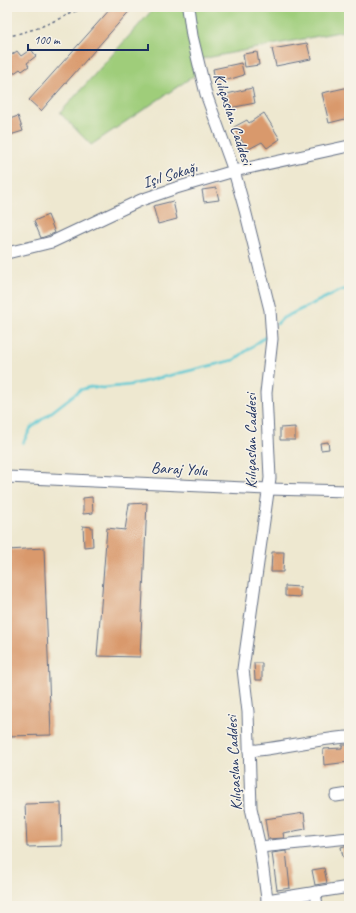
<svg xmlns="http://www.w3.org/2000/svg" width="356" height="913" viewBox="0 0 356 913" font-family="Caveat,sans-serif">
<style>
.green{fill:#9fcd7a;stroke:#5d7e6c}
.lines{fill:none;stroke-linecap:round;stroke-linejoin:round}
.stream{stroke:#5dc9d4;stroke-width:2.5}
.building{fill:#d9996c}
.minor-casing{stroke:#657086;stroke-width:13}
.path{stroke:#657086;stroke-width:1.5;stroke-dasharray:3 3;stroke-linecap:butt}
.minor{stroke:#fff;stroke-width:11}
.labels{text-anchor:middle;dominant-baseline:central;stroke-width:3;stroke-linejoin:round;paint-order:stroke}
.street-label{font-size:16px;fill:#1b2f5e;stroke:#f7f3e8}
</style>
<rect width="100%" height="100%" fill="#f7f3e8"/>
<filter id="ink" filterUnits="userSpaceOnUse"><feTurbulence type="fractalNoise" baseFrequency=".025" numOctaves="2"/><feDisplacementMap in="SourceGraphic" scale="8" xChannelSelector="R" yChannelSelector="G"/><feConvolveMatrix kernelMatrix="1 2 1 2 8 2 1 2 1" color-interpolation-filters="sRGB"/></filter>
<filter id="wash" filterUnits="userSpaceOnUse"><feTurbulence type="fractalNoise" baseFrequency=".012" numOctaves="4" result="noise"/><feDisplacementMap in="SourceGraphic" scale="16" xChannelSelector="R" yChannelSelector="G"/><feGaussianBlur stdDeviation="0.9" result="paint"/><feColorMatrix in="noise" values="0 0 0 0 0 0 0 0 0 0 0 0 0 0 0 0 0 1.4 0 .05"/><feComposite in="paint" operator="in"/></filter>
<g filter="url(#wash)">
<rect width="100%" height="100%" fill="#eee8d0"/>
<!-- green -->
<path class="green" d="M155 7H348L349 30 201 59 192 65 195 75 91 145 60 113Z"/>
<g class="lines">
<!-- stream -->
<g class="stream">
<path d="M277 324 283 318 337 292 349 288"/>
<path d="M23 443 31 428 80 390 90 387 103 388 130 385 234 360 265 337"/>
</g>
</g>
<g id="blocks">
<!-- building -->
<g class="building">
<path d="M112 7H133L41 111 29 100Z"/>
<path d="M307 43 311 59 276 66 272 49Z"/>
<path d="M31 49 36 56 27 63 29 66 22 71 20 69 7 78V58L17 51 21 56Z"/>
<path d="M257 52 259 65 245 67 243 54Z"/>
<path d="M241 63 244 75 231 79 215 81 213 69Z"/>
<path d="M349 87V118L329 123 322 93Z"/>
<path d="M252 88 255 103 230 108 227 94Z"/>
<path d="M264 113 280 139 267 148 262 142 247 150 234 127 247 120 249 123Z"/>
<path d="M18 116 23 131 7 136V120Z"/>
<path d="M216 188 219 200 204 202 202 190Z"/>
<path d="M173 201 177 219 158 224 153 206Z"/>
<path d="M48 215 55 233 41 238 34 221Z"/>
<path d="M295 427V440H280V428Z"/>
<path d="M328 442 329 449 321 450 320 443Z"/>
<path d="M92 497 93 513 83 514V498Z"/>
<path d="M147 503 140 657 97 656 107 528 125 530 129 504Z"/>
<path d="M83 526 92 527 93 546 84 547Z"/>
<path d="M44 548 51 735 7 736V550Z"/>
<path d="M272 552H284L283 572H271Z"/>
<path d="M285 586 300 587V597L285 596Z"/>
<path d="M254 663H262V680H255Z"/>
<path d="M342 745H349V762L324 765 323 749 342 748Z"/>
<path d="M61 803 62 846 27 847 25 804Z"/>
<path d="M304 813 306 829 283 833 284 838 268 839 265 819Z"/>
<path d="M349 845V856L343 857 341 847Z"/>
<path d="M286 851 290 888 277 890 272 853Z"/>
<path d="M324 868 327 883 315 885 312 870Z"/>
</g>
</g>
</g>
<g filter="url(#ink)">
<use href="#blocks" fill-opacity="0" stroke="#657086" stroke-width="1"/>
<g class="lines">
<defs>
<g id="minor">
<path d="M188 7 192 36 206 94 234 171 245 210 270 310 272 339 266 393 270 478 243 669 248 712 251 808 260 847 268 906"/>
<path d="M7 253 52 242 141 200 176 188 234 171 349 146"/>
<path d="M7 477 268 489 349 491"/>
<path d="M249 751C283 748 315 739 349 737"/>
<path d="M336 796 349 794"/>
<path d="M260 847 349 838"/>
<path d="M315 892 317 906"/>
<path d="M267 900 349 887"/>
</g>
</defs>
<!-- minor casing -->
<use href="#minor" class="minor-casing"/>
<!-- path -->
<path class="path" d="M7 37 38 28 86 7"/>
<!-- minor -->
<use href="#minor" class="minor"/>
</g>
</g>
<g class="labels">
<!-- street labels -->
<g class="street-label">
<text transform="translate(233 119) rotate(72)">Kılıçaslan Caddesi</text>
<text transform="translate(170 175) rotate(-17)">Işıl Sokağı</text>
<text transform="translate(251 441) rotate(-90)">Kılıçaslan Caddesi</text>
<text transform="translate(179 469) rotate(3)">Baraj Yolu</text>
<text transform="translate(234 763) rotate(-93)">Kılıçaslan Caddesi</text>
</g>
</g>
<!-- margin -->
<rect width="356" height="913" fill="none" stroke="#f7f3e8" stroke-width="24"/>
<!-- scale -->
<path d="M28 44v6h120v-6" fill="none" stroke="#1b2f5e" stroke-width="2"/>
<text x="34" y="44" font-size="12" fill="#1b2f5e" stroke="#f7f3e8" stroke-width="3" paint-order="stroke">100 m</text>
</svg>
